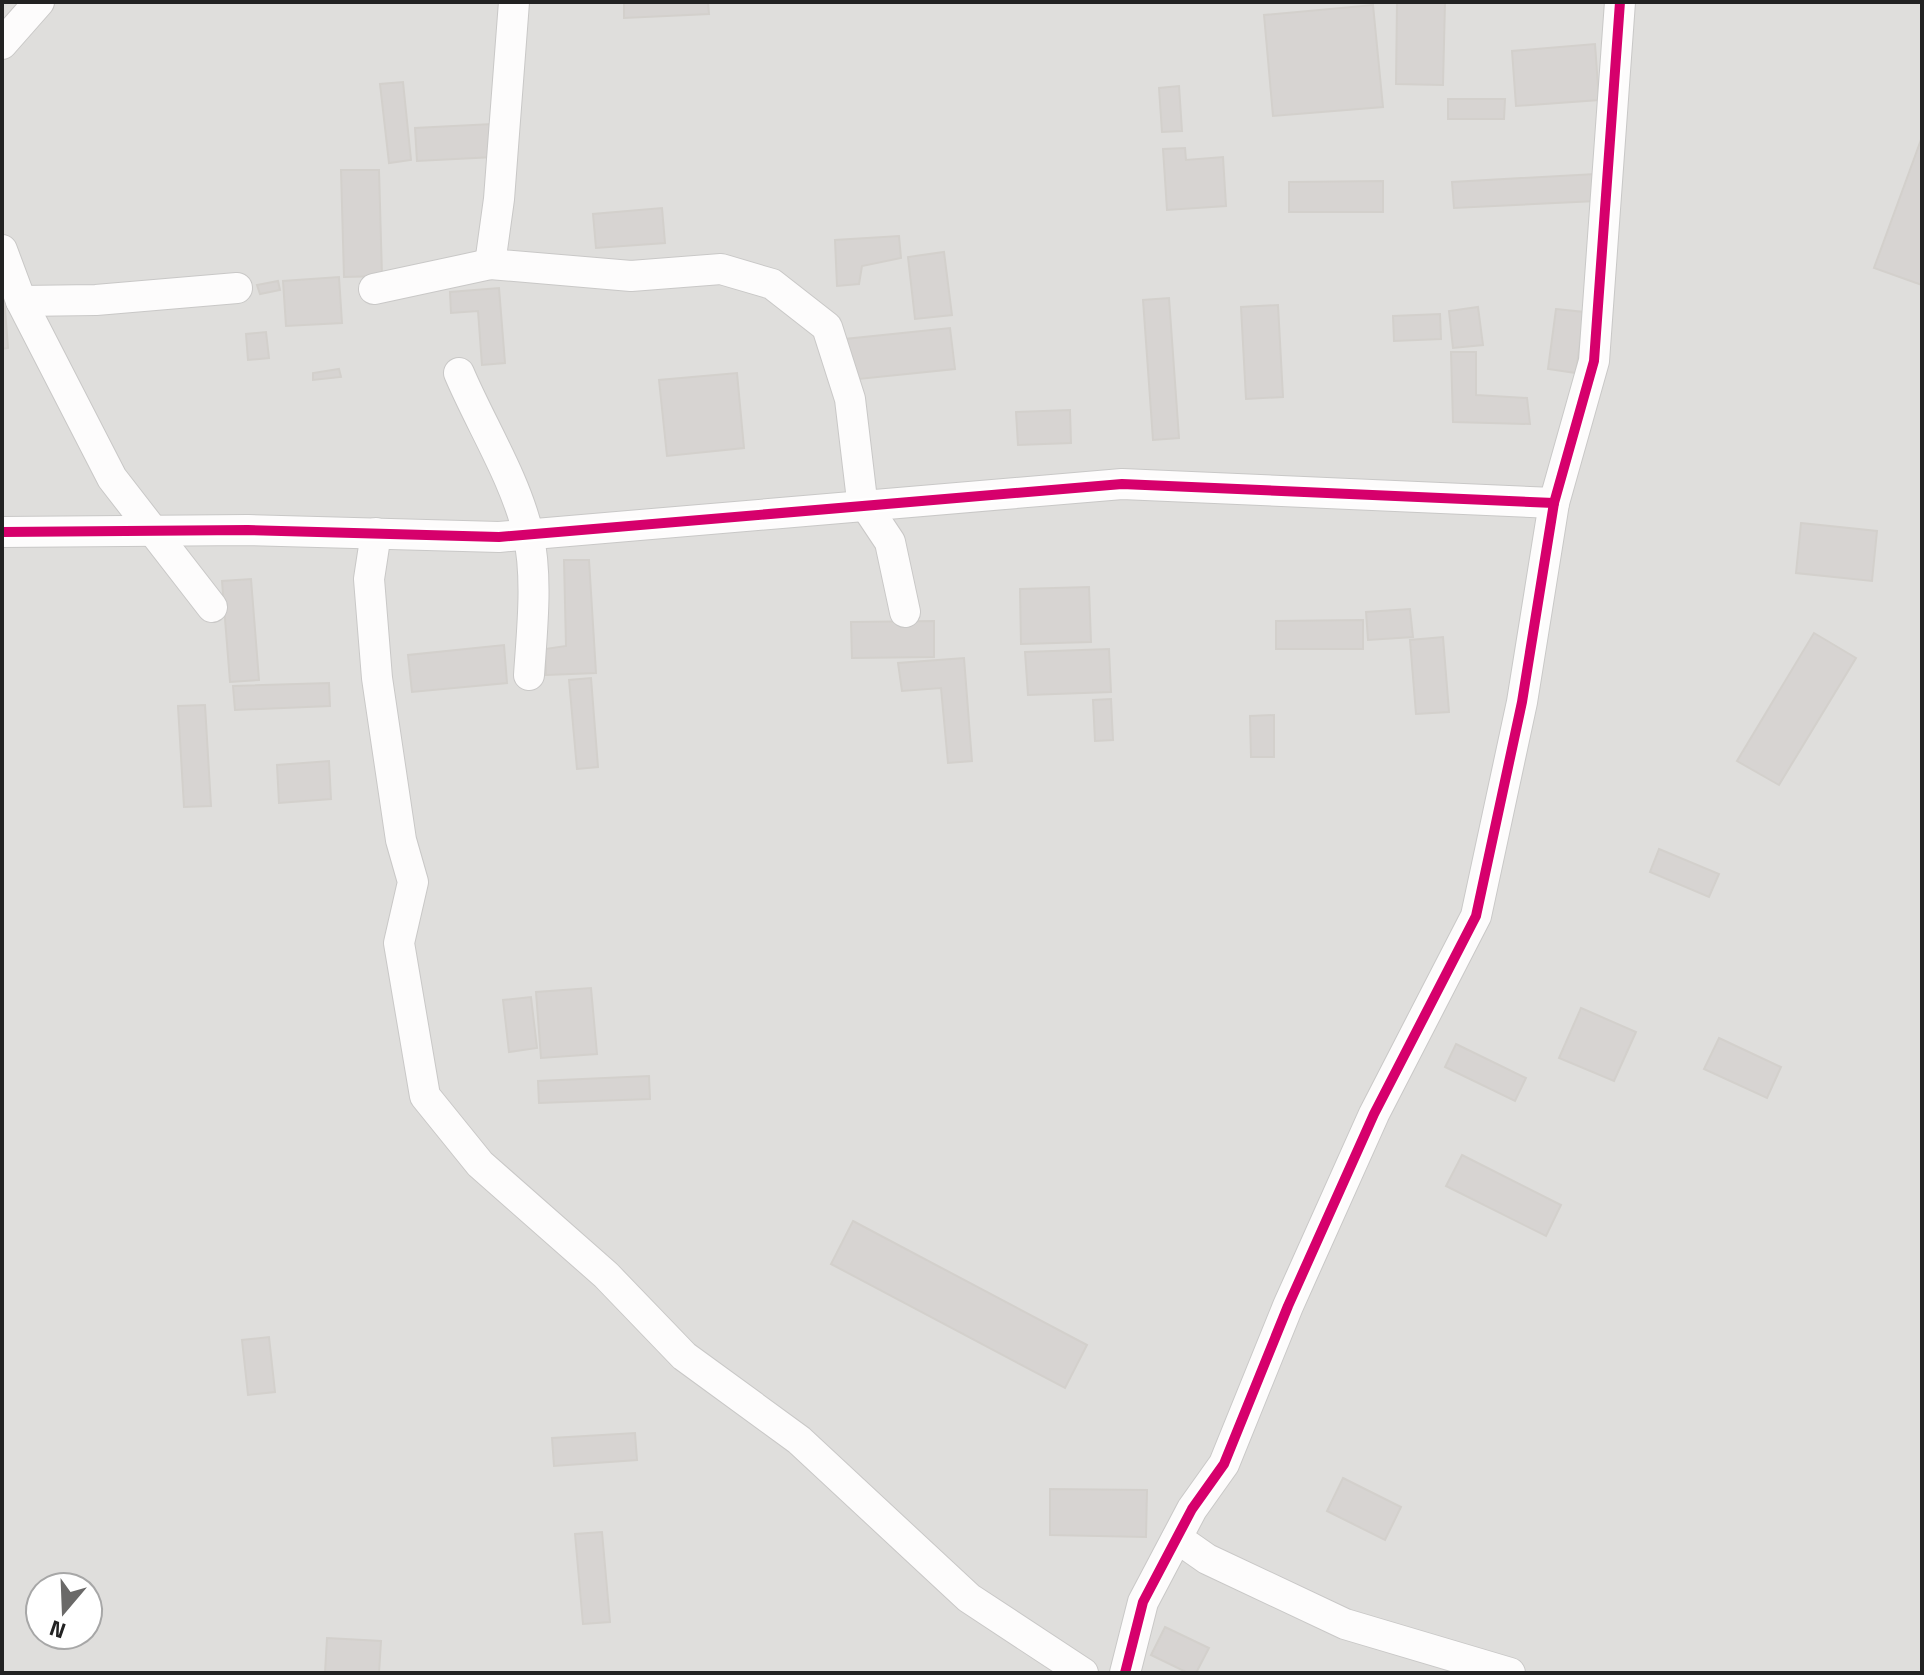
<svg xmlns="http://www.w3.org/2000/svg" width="1924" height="1675" viewBox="0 0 1924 1675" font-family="'Titillium Web',sans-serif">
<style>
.residential{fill:#dfdedc;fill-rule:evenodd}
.building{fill:#d7d4d2;stroke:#d3d0cc;stroke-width:2}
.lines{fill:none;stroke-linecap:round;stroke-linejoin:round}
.minor-casing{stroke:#c9c8c7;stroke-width:32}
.minor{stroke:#fdfcfc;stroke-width:30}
.cycleway-casing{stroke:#fff;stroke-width:15}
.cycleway{stroke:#d6006c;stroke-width:10}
</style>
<rect width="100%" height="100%" fill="#f0eeeb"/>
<!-- residential -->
<path class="residential" d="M2 2H1922V1673H2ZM40 1587H88V1635H40Z"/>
<!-- building -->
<g class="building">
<path d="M624 2H708L709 14 624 18Z"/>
<path d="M1397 2H1445L1443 85 1396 84Z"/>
<path d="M1373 5 1383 107 1273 116 1264 15Z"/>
<path d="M1595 44 1599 100 1516 106 1512 51Z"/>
<path d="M403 82 411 160 389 163 380 84Z"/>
<path d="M1179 86 1182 131 1162 132 1159 88Z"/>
<path d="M1448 99H1505L1504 119H1448Z"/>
<path d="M492 124 494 157 417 161 415 128Z"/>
<path d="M1922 137V285L1874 268Z"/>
<path d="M1185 148 1186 160 1223 157 1226 206 1167 210 1163 149Z"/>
<path d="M341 170H379L382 276 344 277Z"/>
<path d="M1595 174 1596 201 1454 208 1452 182Z"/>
<path d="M1383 181V212H1289V182Z"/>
<path d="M662 208 665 243 596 248 593 214Z"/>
<path d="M899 236 901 258 862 266 859 284 837 286 835 240Z"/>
<path d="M944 252 952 315 915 319 908 257Z"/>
<path d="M339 277 342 323 286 326 283 281Z"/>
<path d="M278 281 280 290 260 294 257 285Z"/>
<path d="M499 288 505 363 482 365 478 311 451 313 450 292Z"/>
<path d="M4 296 8 348 2 349V297Z"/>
<path d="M1169 298 1179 438 1153 440 1143 300Z"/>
<path d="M1278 305 1283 397 1246 399 1241 307Z"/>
<path d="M1478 307 1483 345 1453 348 1449 311Z"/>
<path d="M1556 309 1584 312 1576 373 1548 369Z"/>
<path d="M1440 314 1441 339 1394 341 1393 316Z"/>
<path d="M950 328 955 369 849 380 845 339Z"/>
<path d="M266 332 269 358 248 360 246 334Z"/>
<path d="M1451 352H1476V395L1527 398 1530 424 1453 422Z"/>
<path d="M339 369 341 377 313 380V373Z"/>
<path d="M737 373 744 448 667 456 659 380Z"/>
<path d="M1070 410 1071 443 1018 445 1016 412Z"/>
<path d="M1801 523 1877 531 1872 581 1796 573Z"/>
<path d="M564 560H589L596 673 546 675 545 649 566 646Z"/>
<path d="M251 579 259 680 230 682 222 581Z"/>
<path d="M1089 587 1091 642 1021 644 1020 589Z"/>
<path d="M1410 609 1413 637 1368 640 1366 612Z"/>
<path d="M1363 620V649H1276V621Z"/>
<path d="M934 621V657L852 658 851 622Z"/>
<path d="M1814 633 1856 658 1779 785 1737 761Z"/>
<path d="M1443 637 1449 712 1416 714 1410 640Z"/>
<path d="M504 645 507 683 412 692 408 655Z"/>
<path d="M1109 649 1111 692 1028 695 1025 652Z"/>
<path d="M964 658 972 761 948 763 941 688 902 691 898 663Z"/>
<path d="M591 678 598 767 577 769 569 680Z"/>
<path d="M329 683 330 706 235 710 233 686Z"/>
<path d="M1111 699 1113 740 1095 741 1093 700Z"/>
<path d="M205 705 211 806 184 807 178 706Z"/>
<path d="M1274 715V757H1251L1250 716Z"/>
<path d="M329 761 331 799 279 803 277 765Z"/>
<path d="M1659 849 1719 874 1709 897 1650 872Z"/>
<path d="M591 988 597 1054 541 1058 536 992Z"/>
<path d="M531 997 537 1048 509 1052 503 1000Z"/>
<path d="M1581 1008 1636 1032 1614 1081 1559 1058Z"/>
<path d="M1719 1038 1781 1067 1767 1098 1704 1069Z"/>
<path d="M1456 1044 1526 1078 1515 1101 1445 1067Z"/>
<path d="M649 1076 650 1099 539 1103 538 1081Z"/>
<path d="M1462 1155 1561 1205 1546 1236 1446 1186Z"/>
<path d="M853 1221 1087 1345 1065 1388 831 1264Z"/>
<path d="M269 1337 275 1392 248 1395 242 1340Z"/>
<path d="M635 1433 637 1460 554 1466 552 1438Z"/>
<path d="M1343 1478 1401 1507 1385 1540 1327 1511Z"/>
<path d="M1050 1489 1147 1490 1146 1537 1050 1535Z"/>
<path d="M602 1532 610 1622 583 1624 575 1534Z"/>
<path d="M1165 1627 1209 1648 1196 1673H1188L1151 1655Z"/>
<path d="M327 1638 381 1641 379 1673H325Z"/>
</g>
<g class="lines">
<defs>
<g id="minor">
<path d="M514 2 499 199 490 264 631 276 721 269 772 284 827 327 850 399 862 500 890 542 905 612"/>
<path d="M2 44 39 2"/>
<path d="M2 250 21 301 112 478 212 607"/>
<path d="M374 289 490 264"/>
<path d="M21 301 96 300 237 288"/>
<path d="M459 373C481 425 515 478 528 533 538 577 532 630 529 675"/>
<path d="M2 532 248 530 499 537 1122 484 1554 503"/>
<path d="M376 533 369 579 377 678 401 840 413 882 399 943 425 1096 480 1164 606 1275 684 1356 799 1440 969 1598 1083 1673"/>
<path d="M1177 1538 1207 1559 1345 1624 1510 1673"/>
<path d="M1125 1673 1143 1602 1192 1509 1224 1464 1288 1306 1374 1114 1476 916 1522 702 1554 503 1594 361 1620 2"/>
</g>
</defs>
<!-- minor casing -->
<use href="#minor" class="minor-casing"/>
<!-- minor -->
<use href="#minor" class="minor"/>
<defs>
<g id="cycleway">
<path d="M2 532 248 530 499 537 1122 484 1554 503"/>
<path d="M1125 1673 1143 1602 1192 1509 1224 1464 1288 1306 1374 1114 1476 916 1522 702 1554 503 1594 361 1620 2"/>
</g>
</defs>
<!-- cycleway casing -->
<use href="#cycleway" class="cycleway-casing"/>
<!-- cycleway -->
<use href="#cycleway" class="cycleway"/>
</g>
<!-- border -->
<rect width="1924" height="1675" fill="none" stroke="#222222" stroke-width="8"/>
<!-- north arrow -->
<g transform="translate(64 1611) rotate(199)"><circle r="38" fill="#ffffff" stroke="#a7a7a7" stroke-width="2"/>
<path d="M0-6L14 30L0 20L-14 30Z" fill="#6a6968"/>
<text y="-12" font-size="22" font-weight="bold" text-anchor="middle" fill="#222222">N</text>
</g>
</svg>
